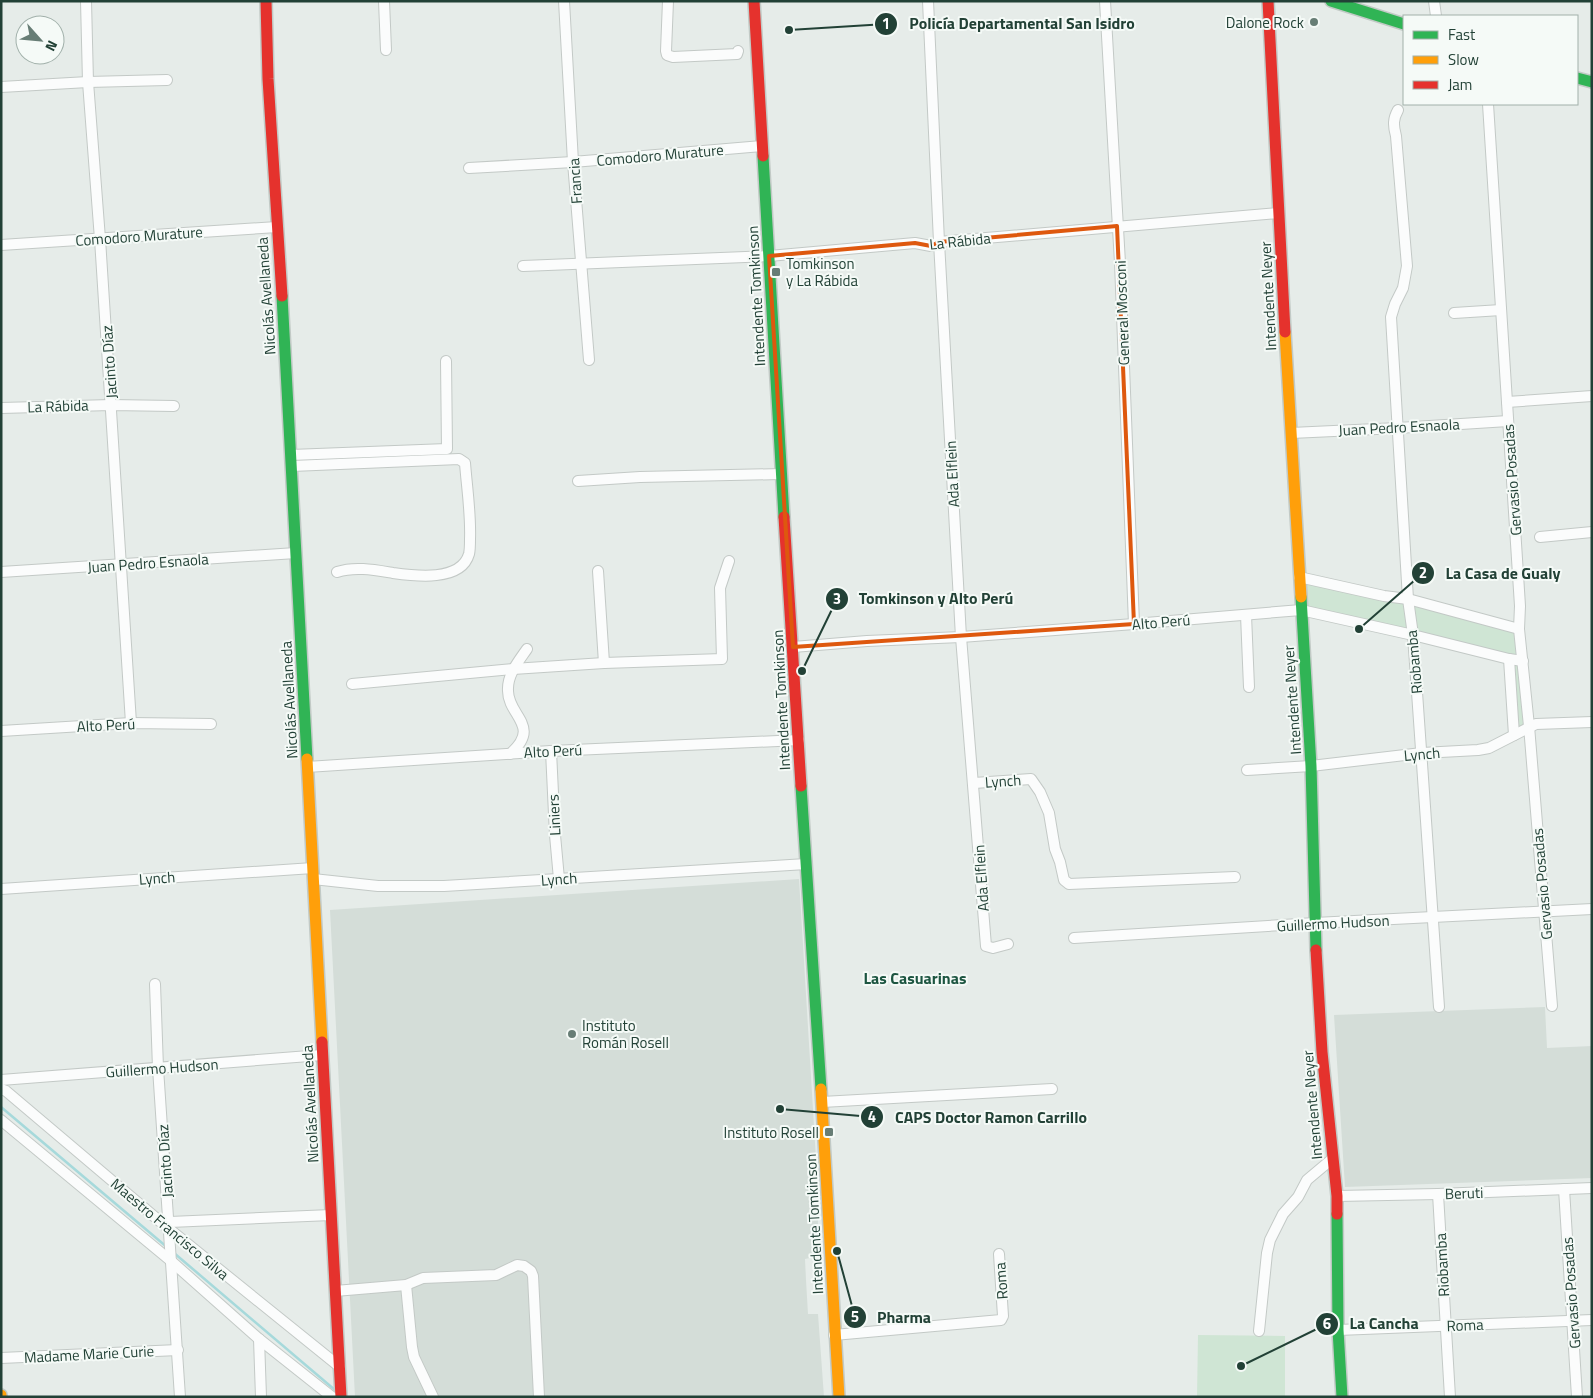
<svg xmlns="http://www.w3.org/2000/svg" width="1593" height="1398" viewBox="0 0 1593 1398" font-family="'Titillium Web',sans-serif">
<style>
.built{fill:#d4ddd8}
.green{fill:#cfe5d4}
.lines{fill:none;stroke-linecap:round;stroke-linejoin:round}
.stream{stroke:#a6d9db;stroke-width:2.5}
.street-casing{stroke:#c3c9c6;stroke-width:12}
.fast-casing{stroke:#c2cac6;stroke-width:14}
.slow-casing{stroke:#c2cac6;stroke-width:14}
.jam-casing{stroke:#c2cac6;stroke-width:14}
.street{stroke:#fbfcfc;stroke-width:10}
.fast{stroke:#30b455;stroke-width:11}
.slow{stroke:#ff9f0a;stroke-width:11}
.jam{stroke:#e5322d;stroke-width:11}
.marked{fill:none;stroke:#de580e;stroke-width:4;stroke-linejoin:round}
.poi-dot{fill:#677d75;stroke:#f5faf7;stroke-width:2}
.labels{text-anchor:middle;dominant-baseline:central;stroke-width:4;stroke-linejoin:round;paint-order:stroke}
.poi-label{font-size:15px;fill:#224136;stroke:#f5faf7;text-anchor:end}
.street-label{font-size:15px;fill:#224136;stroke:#f5faf7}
.neighbourhood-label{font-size:16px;font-weight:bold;fill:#1d5541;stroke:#f5faf7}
.leader{fill:none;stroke:#224136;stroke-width:2}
.callout-dot{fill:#224136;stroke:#f5faf7;stroke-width:2}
.mark-label{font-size:15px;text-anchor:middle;font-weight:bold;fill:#fff}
.callout-label{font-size:16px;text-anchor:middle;font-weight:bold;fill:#224136;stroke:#f5faf7;stroke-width:4;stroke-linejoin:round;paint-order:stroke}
</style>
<rect width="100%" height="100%" fill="#e6ece9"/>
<!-- built -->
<g class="built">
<path d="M799 879 816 1159 819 1256 805 1259 806 1280 808 1314H818L824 1397H355L330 910Z"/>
<path d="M1545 1007 1547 1048 1592 1046V1178L1345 1187 1334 1015Z"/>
</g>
<!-- green -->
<g class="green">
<path d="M1299 577 1519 629 1529 726 1514 735 1508 659 1301 610Z"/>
<path d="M1198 1335 1285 1336V1397H1197Z"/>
</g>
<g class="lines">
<!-- stream -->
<g class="stream">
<path d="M1 1107 168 1248"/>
<path d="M174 1253 335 1390"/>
</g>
<defs>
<g id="street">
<path d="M86 1 88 82 100 239 131 723"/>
<path d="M384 1 386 50"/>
<path d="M564 1 573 162 589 360"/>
<path d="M668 1 666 51 667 55 673 57 737 54 738 51"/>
<path d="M928 1 939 242 961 637 986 946 993 948 1008 944"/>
<path d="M1105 1 1120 263 1134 624"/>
<path d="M1434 1 1436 16"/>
<path d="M1 87 88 82 167 80"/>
<path d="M1488 104 1520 606 1519 629 1529 726 1552 1006"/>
<path d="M1398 110C1393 119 1393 125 1396 136L1407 266 1403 288 1395 304 1391 317 1408 599 1413 635 1439 1007"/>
<path d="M469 168 573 162 762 146"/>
<path d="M1 245 277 227"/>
<path d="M523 266 769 256 915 243 931 246 939 242 1278 213"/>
<path d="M1454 313 1501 310"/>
<path d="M1507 402 1592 396"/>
<path d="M1 408 111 405 174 406"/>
<path d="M1291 433 1398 428 1508 421"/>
<path d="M291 455 447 449 446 361"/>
<path d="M292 466 459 459 465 463C467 489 471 514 470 539 470 544 470 550 469 554 461 582 415 576 393 573 375 570 355 566 337 572"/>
<path d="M578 481 640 477 781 474"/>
<path d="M1540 537 1592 532"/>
<path d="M598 571 604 663"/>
<path d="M1 572 296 553"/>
<path d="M1299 577 1384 596 1408 599 1519 629"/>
<path d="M1246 615 1249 687"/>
<path d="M793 647 867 641 961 637 1134 624 1301 610 1413 635 1509 659 1523 661"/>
<path d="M1509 659 1514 735"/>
<path d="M352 684 513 669 604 663 722 659 720 588 729 561"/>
<path d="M1 731 131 723 211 724"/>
<path d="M551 751 555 835 559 879"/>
<path d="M510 754C542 726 508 716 508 691 507 675 518 662 527 649"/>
<path d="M307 767 551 751 799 740"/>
<path d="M1247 770 1311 766 1422 753 1478 750 1489 748 1536 724 1592 722"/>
<path d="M974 783 1031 779 1040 792 1049 813 1055 849 1060 862 1064 880 1069 884 1235 877"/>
<path d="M313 879 378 886H444L806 864"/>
<path d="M1 889 313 868"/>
<path d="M1074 938 1315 923 1592 909"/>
<path d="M155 984 158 1068 180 1397"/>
<path d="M1 1080 322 1055"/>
<path d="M1 1089 6 1091 169 1229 340 1367"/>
<path d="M822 1102 1052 1089"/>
<path d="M1 1120 171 1261 259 1339 332 1397"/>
<path d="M1564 1189 1577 1397"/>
<path d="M1438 1194 1450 1397"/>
<path d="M1337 1196 1438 1194 1592 1188"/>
<path d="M170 1222 331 1215"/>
<path d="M406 1285 412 1347 414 1357 433 1397"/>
<path d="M335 1291 406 1285 423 1278 496 1275 517 1265 524 1266 531 1271 533 1276 539 1397"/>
<path d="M1338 1330 1592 1320"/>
<path d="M1259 1331 1267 1253 1270 1240 1283 1214 1298 1197 1307 1180 1332 1159"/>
<path d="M834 1335 1001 1320 1003 1316 999 1254"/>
<path d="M259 1339 261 1397"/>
<path d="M1 1358 178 1350"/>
</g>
<g id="fast">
<path d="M1331 1 1404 24"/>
<path d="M1577 78 1592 82"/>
<path d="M763 156 784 517"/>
<path d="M282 296 307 759"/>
<path d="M1301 597 1311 766 1316 950"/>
<path d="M801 786 821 1089"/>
<path d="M1337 1214 1338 1330 1342 1397"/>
</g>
<g id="slow">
<path d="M1285 332 1301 597"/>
<path d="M307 759 322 1042"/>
<path d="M821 1089 839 1397"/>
<path d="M1 1395V1397"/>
</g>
<g id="jam">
<path d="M266 1 268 79 282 296"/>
<path d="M754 1 763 156"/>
<path d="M1268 1 1285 332"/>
<path d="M784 517 801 786"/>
<path d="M1316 950 1322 1052 1337 1196V1214"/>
<path d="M322 1042 341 1397"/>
</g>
</defs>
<!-- street casing -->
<use href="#street" class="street-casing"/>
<!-- fast casing -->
<use href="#fast" class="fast-casing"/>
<!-- slow casing -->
<use href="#slow" class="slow-casing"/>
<!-- jam casing -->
<use href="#jam" class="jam-casing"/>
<!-- street -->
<use href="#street" class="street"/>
<!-- fast -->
<use href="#fast" class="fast"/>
<!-- slow -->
<use href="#slow" class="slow"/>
<!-- jam -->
<use href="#jam" class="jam"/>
</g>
<!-- marked area -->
<path class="marked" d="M1117 226 1134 624 793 647 769 256 915 243 931 246 939 242Z"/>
<!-- markers -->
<g class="poi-dot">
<circle cx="1314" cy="22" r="5"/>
<rect x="771" y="267" width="10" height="10" rx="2.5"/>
<circle cx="572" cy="1034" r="5"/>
<rect x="824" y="1127" width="10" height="10" rx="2.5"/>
</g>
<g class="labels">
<!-- poi labels -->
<g class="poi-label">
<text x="1304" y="22">Dalone Rock</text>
<text x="786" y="263" text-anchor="start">Tomkinson<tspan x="786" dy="17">y La Rábida</tspan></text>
<text x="582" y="1025" text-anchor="start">Instituto<tspan x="582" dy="17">Román Rosell</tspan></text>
<text x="819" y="1132">Instituto Rosell</text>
</g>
<!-- street labels -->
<g class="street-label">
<text transform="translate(660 155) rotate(-5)">Comodoro Murature</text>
<text transform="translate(575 181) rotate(-94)">Francia</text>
<text transform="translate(139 236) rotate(-4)">Comodoro Murature</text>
<text transform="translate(960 241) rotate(-6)">La Rábida</text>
<text transform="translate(266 296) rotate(-94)">Nicolás Avellaneda</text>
<text transform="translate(756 296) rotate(-93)">Intendente Tomkinson</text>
<text transform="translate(1268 296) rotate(-93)">Intendente Neyer</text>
<text transform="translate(1122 313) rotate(-92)">General Mosconi</text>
<text transform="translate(109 362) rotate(-94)">Jacinto Díaz</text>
<text transform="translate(58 406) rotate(-2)">La Rábida</text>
<text transform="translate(1399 427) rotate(-3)">Juan Pedro Esnaola</text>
<text transform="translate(952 474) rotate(-93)">Ada Elflein</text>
<text transform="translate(1512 480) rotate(-94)">Gervasio Posadas</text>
<text transform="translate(148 563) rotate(-4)">Juan Pedro Esnaola</text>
<text transform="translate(1161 622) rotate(-5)">Alto Perú</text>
<text transform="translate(1414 662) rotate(-95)">Riobamba</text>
<text transform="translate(289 700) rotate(-93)">Nicolás Avellaneda</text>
<text transform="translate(781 700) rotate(-93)">Intendente Tomkinson</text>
<text transform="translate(1292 700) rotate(-94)">Intendente Neyer</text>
<text transform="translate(106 725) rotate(-3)">Alto Perú</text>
<text transform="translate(553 751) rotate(-3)">Alto Perú</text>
<text transform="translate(1422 754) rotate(-5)">Lynch</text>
<text transform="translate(1003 781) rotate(-4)">Lynch</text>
<text transform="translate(554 815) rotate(-93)">Liniers</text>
<text transform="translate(157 878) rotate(-4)">Lynch</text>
<text transform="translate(981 878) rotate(-94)">Ada Elflein</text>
<text transform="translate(559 879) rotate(-4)">Lynch</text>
<text transform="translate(1542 884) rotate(-95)">Gervasio Posadas</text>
<text transform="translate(1333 923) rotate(-3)">Guillermo Hudson</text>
<text transform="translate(162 1068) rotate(-4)">Guillermo Hudson</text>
<text transform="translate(310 1104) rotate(-93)">Nicolás Avellaneda</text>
<text transform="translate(1312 1105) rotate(-95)">Intendente Neyer</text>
<text transform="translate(165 1161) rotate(-94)">Jacinto Díaz</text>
<text transform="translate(1464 1193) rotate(-2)">Beruti</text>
<text transform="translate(814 1224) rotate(-93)">Intendente Tomkinson</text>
<text transform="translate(170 1229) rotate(40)">Maestro Francisco Silva</text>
<text transform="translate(1442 1265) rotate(-93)">Riobamba</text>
<text transform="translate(1001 1281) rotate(-94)">Roma</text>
<text transform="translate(1571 1293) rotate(-94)">Gervasio Posadas</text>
<text transform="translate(1465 1325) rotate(-2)">Roma</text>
<text transform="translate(89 1354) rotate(-3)">Madame Marie Curie</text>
</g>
<!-- neighbourhood labels -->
<g class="neighbourhood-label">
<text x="915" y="978">Las Casuarinas</text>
</g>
</g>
<!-- callouts -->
<path class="leader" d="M789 30L886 24M1359 629L1423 573M802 671L837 599M780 1109L872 1117M837 1251L855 1317M1241 1366L1327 1324"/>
<g class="callout-dot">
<circle cx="789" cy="30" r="5"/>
<circle cx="1359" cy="629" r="5"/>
<circle cx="802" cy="671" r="5"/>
<circle cx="780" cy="1109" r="5"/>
<circle cx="837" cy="1251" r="5"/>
<circle cx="1241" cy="1366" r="5"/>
<circle cx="886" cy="24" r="12"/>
<circle cx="1423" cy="573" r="12"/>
<circle cx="837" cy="599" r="12"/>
<circle cx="872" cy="1117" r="12"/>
<circle cx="855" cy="1317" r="12"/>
<circle cx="1327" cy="1324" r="12"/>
</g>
<g class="mark-label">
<text x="886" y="29">1</text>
<text x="1423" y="578">2</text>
<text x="837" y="604">3</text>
<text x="872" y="1122">4</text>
<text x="855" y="1322">5</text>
<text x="1327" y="1329">6</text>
</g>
<g class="callout-label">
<text x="1022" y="29">Policía Departamental San Isidro</text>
<text x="1503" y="579">La Casa de Gualy</text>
<text x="936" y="604">Tomkinson y Alto Perú</text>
<text x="991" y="1123">CAPS Doctor Ramon Carrillo</text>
<text x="904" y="1323">Pharma</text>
<text x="1384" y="1329">La Cancha</text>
</g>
<!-- border -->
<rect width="1593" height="1398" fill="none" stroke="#224136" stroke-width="5"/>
<!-- legend -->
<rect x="1403" y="15" width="175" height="90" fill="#f5faf7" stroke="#a1b0aa"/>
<rect x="1413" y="31" width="25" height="8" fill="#30b455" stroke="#a1b0aa"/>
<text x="1448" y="40" font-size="15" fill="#224136">Fast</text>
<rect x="1413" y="56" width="25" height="8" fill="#ff9f0a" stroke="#a1b0aa"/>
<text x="1448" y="65" font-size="15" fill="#224136">Slow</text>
<rect x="1413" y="81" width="25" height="8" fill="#e5322d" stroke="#a1b0aa"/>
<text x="1448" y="90" font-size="15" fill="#224136">Jam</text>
<!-- north arrow -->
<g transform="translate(40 40) rotate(117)"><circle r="24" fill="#f5faf7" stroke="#a1b0aa"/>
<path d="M0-4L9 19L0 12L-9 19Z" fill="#677d75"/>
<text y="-8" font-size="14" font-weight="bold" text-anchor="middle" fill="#224136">N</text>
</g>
</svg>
